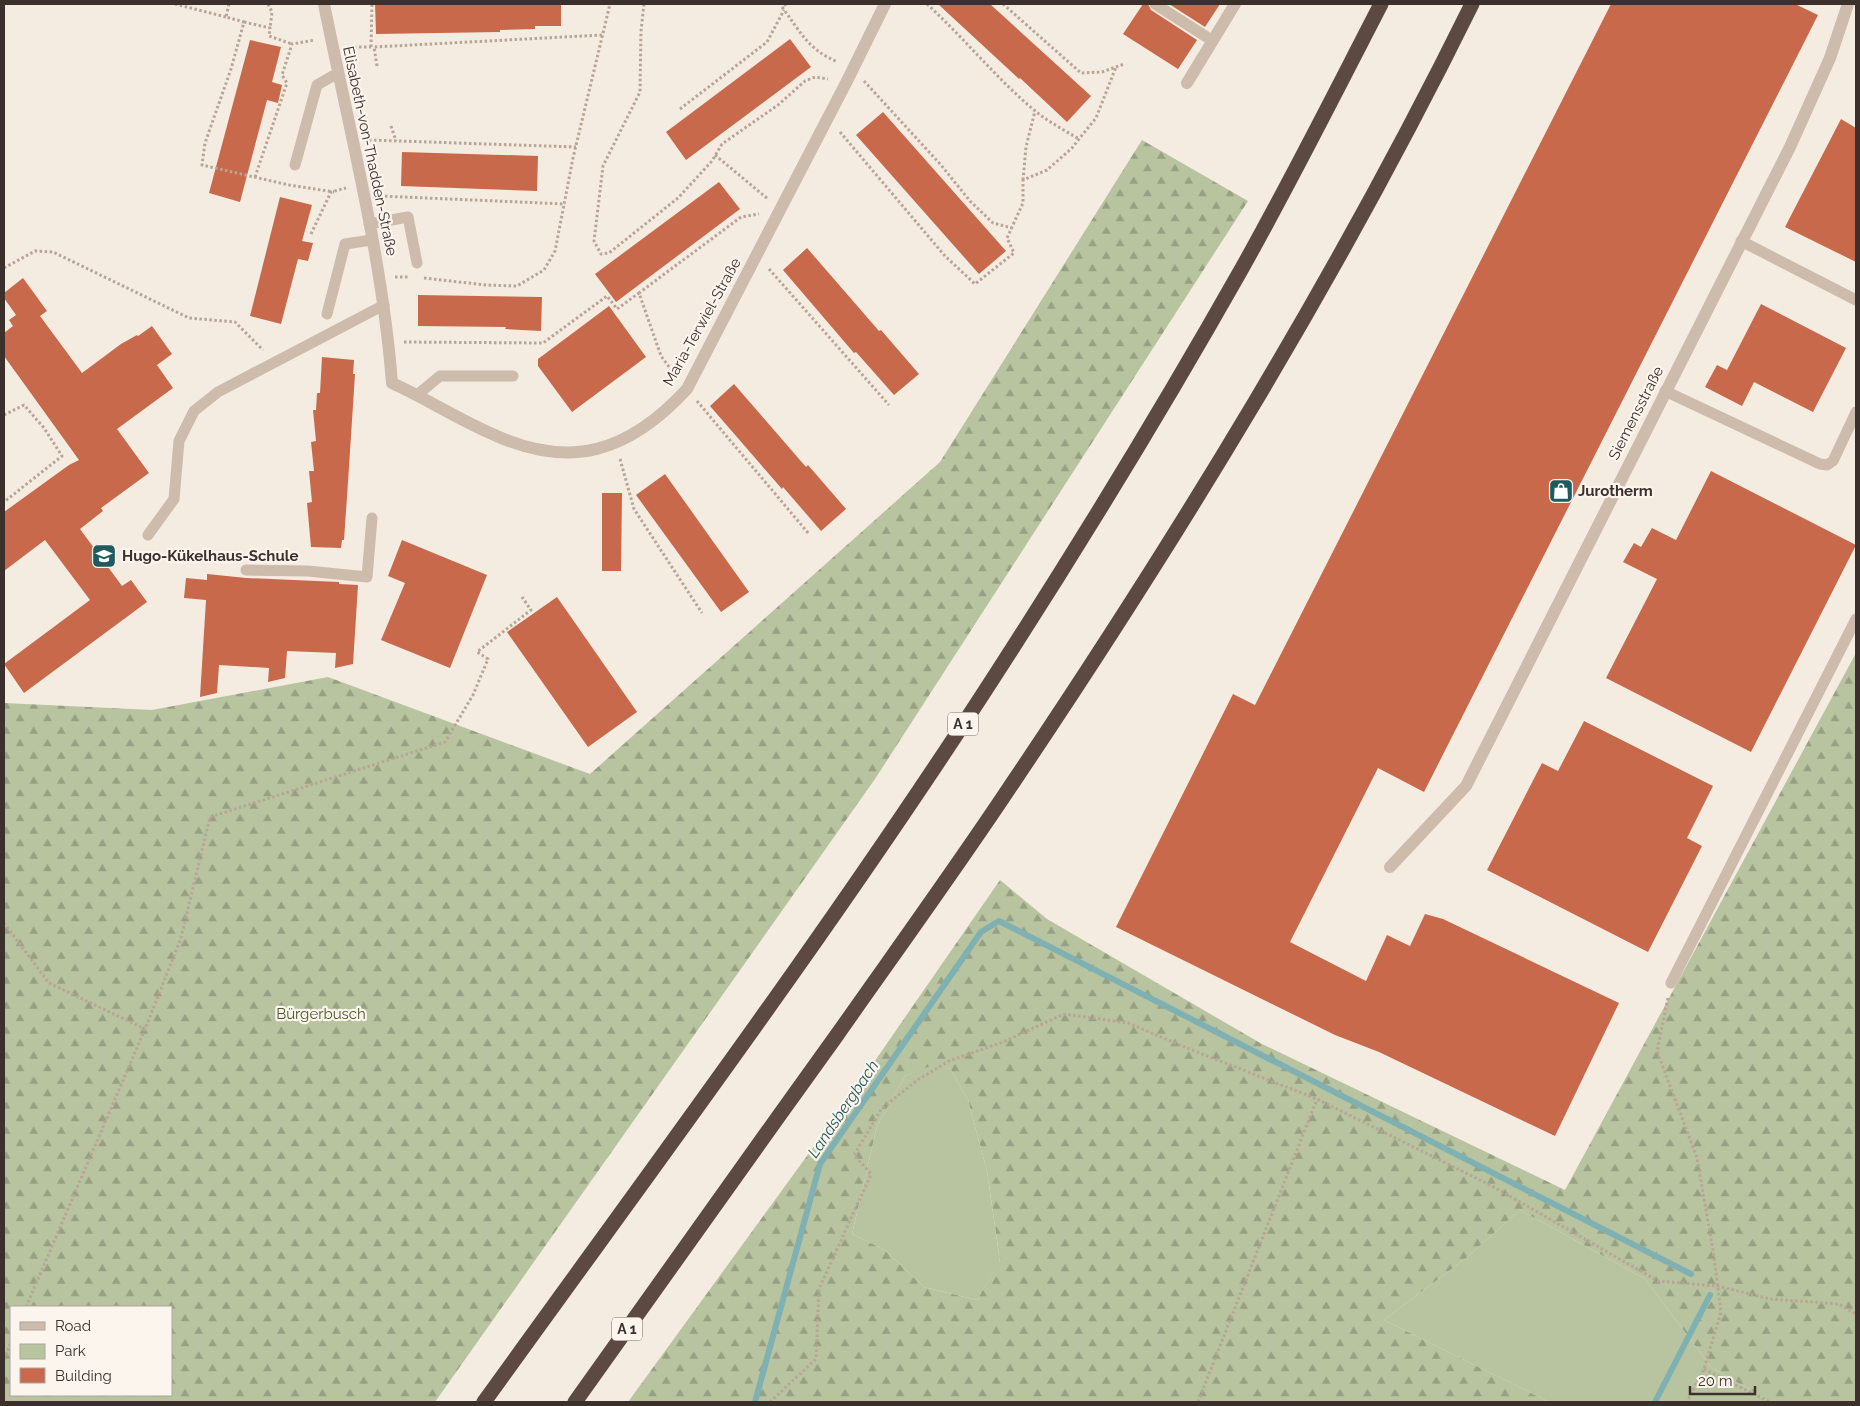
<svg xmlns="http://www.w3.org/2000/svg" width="1860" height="1406" viewBox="0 0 1860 1406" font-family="Raleway,sans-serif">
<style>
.green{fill:#b8c4a0}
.forest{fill:url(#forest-firs);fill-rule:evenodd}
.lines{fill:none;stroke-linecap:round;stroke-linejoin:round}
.stream{stroke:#7fb0b2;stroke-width:6}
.building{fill:#c8694b}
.path{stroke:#b9a596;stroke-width:3;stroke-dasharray:2.5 2.5;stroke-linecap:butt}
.lane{stroke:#cdbbac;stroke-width:11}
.street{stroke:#cdbbac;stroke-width:12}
.highway{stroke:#5c4a42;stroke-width:15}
.labels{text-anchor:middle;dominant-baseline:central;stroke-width:4.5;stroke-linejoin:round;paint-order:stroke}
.shield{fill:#fbf5ee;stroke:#756b66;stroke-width:1}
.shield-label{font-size:14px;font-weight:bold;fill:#3b302b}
.street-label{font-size:15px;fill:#3b302b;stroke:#fbf5ee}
.poi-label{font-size:15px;font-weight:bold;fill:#3b302b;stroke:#fbf5ee;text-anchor:start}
.park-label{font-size:15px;fill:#4a5a2e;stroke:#fbf5ee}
.water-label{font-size:16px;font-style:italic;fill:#1f5a5e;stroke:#fbf5ee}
</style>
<defs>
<pattern id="forest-firs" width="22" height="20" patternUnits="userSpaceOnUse" patternTransform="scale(1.25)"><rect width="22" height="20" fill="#b8c4a0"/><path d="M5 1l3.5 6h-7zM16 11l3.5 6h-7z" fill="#97a083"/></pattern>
</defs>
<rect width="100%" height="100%" fill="#f4ebe1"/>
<!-- green -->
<g class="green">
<path d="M933 1064 951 1070 968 1100 987 1171 1000 1262 977 1300 924 1287 885 1250 852 1234 877 1126 905 1076Z"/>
<path d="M1520 1210 1645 1279 1711 1367 1770 1402H1549L1384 1320 1465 1259Z"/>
</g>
<!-- forest -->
<g class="forest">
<path d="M1142 140 1248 201 875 779 435 1402H4V703L152 710 328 677 590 774 940 462ZM11 1307H171V1395H11Z"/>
<path d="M1856 653V1402H1770L1711 1367 1645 1279 1520 1210 1465 1259 1384 1320 1549 1402H628L852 1094 1000 880 1047 919 1262 1044 1565 1190ZM933 1065 951 1070 968 1100 987 1171 1000 1261 977 1300 924 1287 885 1250 852 1234 877 1126 905 1076Z"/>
</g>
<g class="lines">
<!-- stream -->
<g class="stream">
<path d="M755 1402 820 1164 981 932 999 921 1691 1274"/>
<path d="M1655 1402 1710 1295"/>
</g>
</g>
<!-- building -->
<g class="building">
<path d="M375 4H561V26H535V29L500 30V32L376 34Z"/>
<path d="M938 4H990L1091 96 1067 122 1020 78 1019 79Z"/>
<path d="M1143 4H1148L1151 10 1197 40 1178 69 1123 34Z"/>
<path d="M1169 4H1220L1205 27Z"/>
<path d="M1611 4H1795L1818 15 1424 792 1378 768 1290 942 1366 981 1387 935 1410 946 1425 914 1443 919 1619 1003 1555 1136 1379 1052 1335 1035 1116 927 1233 694 1255 705Z"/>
<path d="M790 39 811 67 686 160 666 132Z"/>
<path d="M250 40 281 47 272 82 282 85 278 103 267 100 240 202 209 193Z"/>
<path d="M883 112 1006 251 979 274 856 135Z"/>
<path d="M1841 119 1856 128V262L1785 227Z"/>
<path d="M402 152 538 156 537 191 401 186Z"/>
<path d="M719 182 740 209 616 302 595 274Z"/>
<path d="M280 197 312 205 302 241 313 243 308 261 298 259 281 324 250 316Z"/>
<path d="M807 248 879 331 881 330 919 374 894 395 856 352 854 353 783 270Z"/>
<path d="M23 278 47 311 40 316 82 373 121 344 137 335 138 336 152 326 172 354 157 365 173 388 117 429 149 473 101 508 103 511 80 529 122 586 131 580 147 602 24 693 4 664 90 600 45 540 4 571V512L69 465 79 460 4 356V333L13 326 9 320 16 315 4 298V293Z"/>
<path d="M418 295 542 297 541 331 505 329 506 327 418 326Z"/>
<path d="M1761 304 1846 348 1813 412 1754 382 1742 406 1705 387 1717 365 1727 370Z"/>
<path d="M609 306 646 357 572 412 538 366V359Z"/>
<path d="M322 357 354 360 353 374H355L348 482 344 540H342L341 548 311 547 307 503 312 502 309 471H314L311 442 316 441 313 410H316L317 393H320Z"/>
<path d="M734 384 806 467 808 465 846 509 821 531 783 487 782 489 710 406Z"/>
<path d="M1711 471 1856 545 1751 752 1606 678 1657 579 1623 562 1634 543 1641 547 1652 528 1676 540Z"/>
<path d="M665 474 749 592 721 612 636 495Z"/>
<path d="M602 493H622L621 571H602Z"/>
<path d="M402 540 487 575 450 668 381 640 405 583 388 576Z"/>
<path d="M207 574 246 578 339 582V584L358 585 353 664 335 668 336 653 287 651 285 678 268 682 269 668 219 665 217 693 200 697 206 600 184 598 186 578 207 580Z"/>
<path d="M557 597 637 712 588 747 507 632Z"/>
<path d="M1584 721 1713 786 1687 838 1702 846 1648 952 1487 870 1542 763 1558 771Z"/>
</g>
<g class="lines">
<!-- path -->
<g class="path">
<path d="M175 4 226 17"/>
<path d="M229 4 226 17 244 22 231 69 205 143 202 165 289 185 334 192"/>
<path d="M268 4 272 12 270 28"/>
<path d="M644 4 641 31 640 92 603 166 594 241 601 254 609 253 678 198 712 161 722 144 778 105 805 81 815 77 828 79"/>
<path d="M786 4 782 7C800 31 808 50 838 62"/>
<path d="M927 4C964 38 995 77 1034 110 1047 121 1064 130 1079 139"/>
<path d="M1003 4 1081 73 1102 72 1124 64"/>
<path d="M244 22 270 28 269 36 292 44"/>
<path d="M349 47H371"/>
<path d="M371 47 372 4"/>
<path d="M377 66 374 47 602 35"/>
<path d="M864 81 941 165 970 201 993 223 1012 228"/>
<path d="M680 109 767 42 784 10"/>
<path d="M391 126 396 141"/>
<path d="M840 132 945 256 975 284 1014 253 1007 238 1023 203V180L1047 170 1072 148 1079 139 1096 118 1116 67"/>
<path d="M369 140 576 147"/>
<path d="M715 155 768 199"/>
<path d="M255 177 287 83 282 75 292 44 315 40"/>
<path d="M1023 180 1026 147 1035 111"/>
<path d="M380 196 565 204"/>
<path d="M311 234 331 192 346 188"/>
<path d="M4 268 35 251 53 252 189 318 235 322 263 350"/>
<path d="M769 269 889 405"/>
<path d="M395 277H408"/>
<path d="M424 278 486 285 517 286 544 270 555 251 573 158 610 4"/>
<path d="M404 342 543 343 607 296 617 309 639 293"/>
<path d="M675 375 661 356 639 293 741 217 759 214"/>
<path d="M697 401 809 534"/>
<path d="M4 415 24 405 44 428 62 456 4 502"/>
<path d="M620 459 634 509 702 613"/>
<path d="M4 923 49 983 145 1029"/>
<path d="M1668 998 1657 1051 1697 1158 1713 1250 1721 1312 1704 1369 1687 1402"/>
<path d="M26 1307 145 1029 181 938 210 817 445 742 473 695 488 659 477 652 531 610 522 597"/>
<path d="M4 1360 11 1342"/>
<path d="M1704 1369 1770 1402"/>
<path d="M770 1402 816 1359 819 1289 871 1174 854 1155 882 1108 919 1079 949 1061 1003 1042 1064 1014 1128 1023 1187 1048 1317 1099 1492 1186 1658 1281 1718 1286 1770 1299 1839 1304 1856 1314"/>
<path d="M1198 1402 1317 1099"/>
</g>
<!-- lane -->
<g class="lane">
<path d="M1155 4 1213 41"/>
<path d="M295 165 317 85 338 73"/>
<path d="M369 224 408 217 417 263"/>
<path d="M1741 241 1856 300"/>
<path d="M327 314 345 244 372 240"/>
<path d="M1665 391 1820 464 1827 465 1833 461 1856 412"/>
<path d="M417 395 440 376H513"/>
<path d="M148 535 174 499 179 441 194 411 218 392 384 305"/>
<path d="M246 570 308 571 367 577 372 518"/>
<path d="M1671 983 1856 619"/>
</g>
<!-- street -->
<g class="street">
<path d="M324 4C349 129 382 255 392 383 425 398 456 418 490 433 570 471 629 452 687 389L847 81 885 4"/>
<path d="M1187 83 1235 4"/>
<path d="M1390 867 1466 786 1790 147 1830 58 1848 4"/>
</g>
<!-- highway -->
<g class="highway">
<path d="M484 1402C656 1163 834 925 994 677 1080 544 1163 408 1241 270 1290 183 1335 93 1381 4"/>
<path d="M575 1402C662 1280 749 1157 837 1035 896 951 957 867 1014 781 1182 531 1339 274 1472 4"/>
</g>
</g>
<!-- icons -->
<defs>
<symbol id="shop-square" viewBox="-11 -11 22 22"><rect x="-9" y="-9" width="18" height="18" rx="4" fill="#1f5a5e" stroke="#fbf5ee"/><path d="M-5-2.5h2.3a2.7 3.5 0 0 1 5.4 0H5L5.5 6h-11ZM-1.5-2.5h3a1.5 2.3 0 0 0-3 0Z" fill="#fff"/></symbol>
<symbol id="school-square" viewBox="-11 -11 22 22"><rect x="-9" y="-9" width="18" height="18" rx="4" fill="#1f5a5e" stroke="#fbf5ee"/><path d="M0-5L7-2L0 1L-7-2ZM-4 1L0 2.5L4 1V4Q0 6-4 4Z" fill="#fff"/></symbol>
</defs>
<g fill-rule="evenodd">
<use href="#shop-square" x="1547" y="477" width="28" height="28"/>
<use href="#school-square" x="90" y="542" width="28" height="28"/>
</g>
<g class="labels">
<!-- shield labels -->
<g class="shield">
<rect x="948" y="712.5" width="30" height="23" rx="4"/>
<rect x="612" y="1317.5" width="30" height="23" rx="4"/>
</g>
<g class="shield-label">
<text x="963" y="724">A 1</text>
<text x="627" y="1329">A 1</text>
</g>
<!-- street labels -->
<g class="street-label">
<text transform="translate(370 151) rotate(78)">Elisabeth-von-Thadden-Straße</text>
<text transform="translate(702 322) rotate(-61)">Maria-Terwiel-Straße</text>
<text transform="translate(1636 413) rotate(-63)">Siemensstraße</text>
</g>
<!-- poi labels -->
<g class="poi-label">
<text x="1578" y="491">Jurotherm</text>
<text x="122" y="556">Hugo-Kükelhaus-Schule</text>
</g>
<!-- park labels -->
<g class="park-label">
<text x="321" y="1014">Bürgerbusch</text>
</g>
<!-- water labels -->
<g class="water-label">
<text transform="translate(843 1109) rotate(-56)">Landsbergbach</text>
</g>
</g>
<!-- border -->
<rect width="1860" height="1406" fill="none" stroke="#3b302b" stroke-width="10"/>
<!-- legend -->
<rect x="10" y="1306" width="162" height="90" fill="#fbf5ee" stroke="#aea6a0"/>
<rect x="20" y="1322" width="25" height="8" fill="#cdbbac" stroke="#aea6a0"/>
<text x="55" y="1331" font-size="15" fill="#3b302b">Road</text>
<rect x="20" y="1344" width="25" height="15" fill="#b8c4a0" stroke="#aea6a0"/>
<text x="55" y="1356" font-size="15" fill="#3b302b">Park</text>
<rect x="20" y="1368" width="25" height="15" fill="#c8694b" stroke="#aea6a0"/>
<text x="55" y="1381" font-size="15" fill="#3b302b">Building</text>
<!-- scale -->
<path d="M1690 1386v8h65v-8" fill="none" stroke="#3b302b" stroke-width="2.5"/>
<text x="1698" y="1386" font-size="15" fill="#3b302b" stroke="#fbf5ee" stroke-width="4" paint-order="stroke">20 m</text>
</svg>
